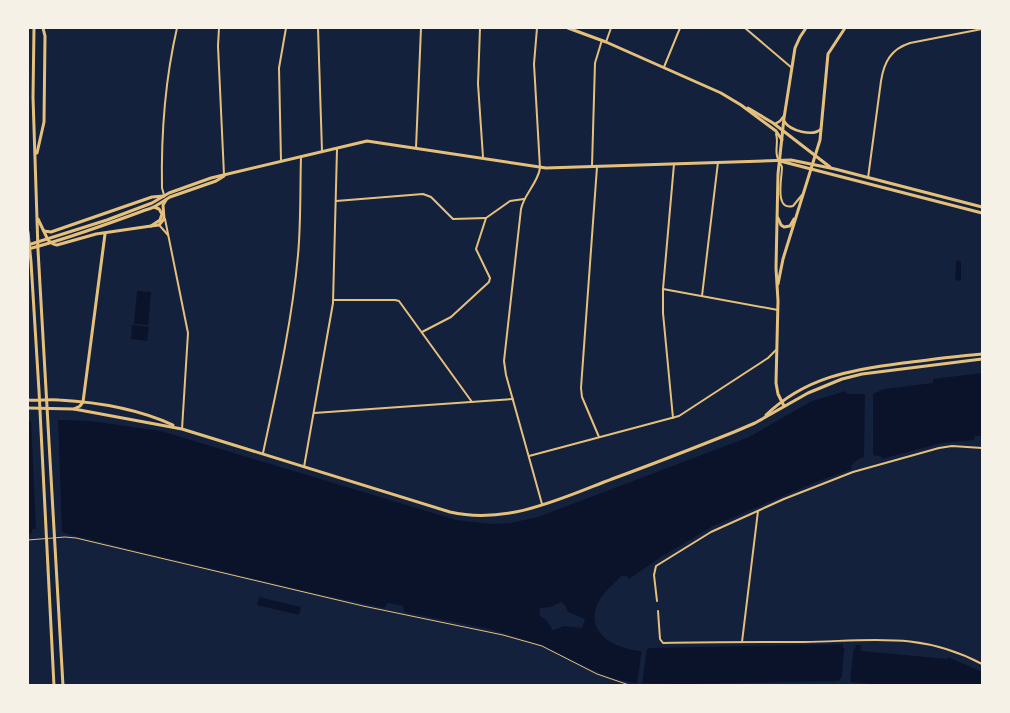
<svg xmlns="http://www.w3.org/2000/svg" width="1010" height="713" viewBox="0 0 1010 713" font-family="Mulish,sans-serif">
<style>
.water{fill:#0b132b;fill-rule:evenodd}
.pier{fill:#14213d}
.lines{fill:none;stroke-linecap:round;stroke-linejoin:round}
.pedestrian{stroke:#e5c07b;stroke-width:1}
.minor{stroke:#e5c07b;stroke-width:2}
.tertiary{stroke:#e5c07b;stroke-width:2.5}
.secondary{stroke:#e5c07b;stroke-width:3}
.primary{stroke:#e5c07b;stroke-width:3}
</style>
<rect width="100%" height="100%" fill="#14213d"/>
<!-- water -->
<g class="water">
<path d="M957 260 961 262V280L959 281 955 279 956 262Z"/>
<path d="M137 291 151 292 148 325 134 324Z"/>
<path d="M132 325 149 327 147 341 131 339Z"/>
<path d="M982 373V436H975L974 440 941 443 882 459V457C870 453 860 456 851 466L852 469 816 482 713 526 661 557 629 579 627 576H621C614 584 603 592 598 603 583 635 620 651 645 651L649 648 843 644V648L855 649 856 645H861V651L947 659 948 657 982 672V685H880L851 682V680L840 678 839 681 683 684 634 683 615 679 597 672 542 645 489 629 404 612 403 606 388 603 384 608 305 591 67 534 59 530 32 529V533L28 534V421L61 420 90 421 161 431 456 520 493 524 510 523 538 517 749 437 812 401 846 391 847 394H873L884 389 933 383V379ZM561 602 565 605 568 612 585 619 582 628 564 626 553 630 546 620 539 615 540 608 551 607Z"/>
<path d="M259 597 301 607 299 615 257 605Z"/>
</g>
<!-- pier -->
<g class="pier">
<path d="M873 391V457L864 459 865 392Z"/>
<path d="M58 417 62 534 36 532 31 419Z"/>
<path d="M845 643V646H853L854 643 850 684 849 682 842 681 841 683Z"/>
<path d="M647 646 642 684H637L642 649H645Z"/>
</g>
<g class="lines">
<!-- pedestrian -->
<path class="pedestrian" d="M28 540 65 537 76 538 363 606 503 635 542 646 597 674 632 686"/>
<!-- minor -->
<g class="minor">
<path d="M219 28 218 46 224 175"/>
<path d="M318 28 322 151"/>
<path d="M480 28 478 84 483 157"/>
<path d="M537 28 534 64 540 168C538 183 524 194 521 209L504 361 506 375 542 504"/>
<path d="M745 28 792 68"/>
<path d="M606 42 611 28"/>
<path d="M664 67 680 28"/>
<path d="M776 134C779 143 774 150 778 159"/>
<path d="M416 148 421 28"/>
<path d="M281 161 279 68 286 28"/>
<path d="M780 163 782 167C782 178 774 211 793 206L802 195"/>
<path d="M592 166 595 63 602 40"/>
<path d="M597 167 581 388 582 397 599 437"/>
<path d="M868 178 881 81C884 62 891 49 910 43L982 29"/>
<path d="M164 195 162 188C161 134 165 80 177 28"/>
<path d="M336 201 423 194 431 197 453 219 486 218"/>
<path d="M165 219 188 333 182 429"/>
<path d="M160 226 168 235"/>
<path d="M663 289 778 310"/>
<path d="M702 296 718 162"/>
<path d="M334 300H395L399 301 472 402"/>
<path d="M422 332 451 317 489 282 490 278 476 249 486 218 510 201 524 199"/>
<path d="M314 413 513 399"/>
<path d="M673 418 663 313V289L674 164"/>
<path d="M263 453C277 388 292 322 298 255 301 223 300 189 301 157"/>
<path d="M529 456 679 416 768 358 776 350"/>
<path d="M304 467 333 303 337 149"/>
<path d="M657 601 654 575 656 566 711 532 784 499 853 472 939 448 952 446 982 448"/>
<path d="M658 611 660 639 663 643C710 642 757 642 804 642 870 641 920 631 982 664"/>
<path d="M742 642 758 511"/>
</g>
<!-- tertiary -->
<g class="tertiary">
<path d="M784 121C790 131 813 137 821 129"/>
<path d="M775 124 780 121 784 116"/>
</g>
<!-- secondary -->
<g class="secondary">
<path d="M568 28 606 42 721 93 741 105 776 131 782 140"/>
<path d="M748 108 773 123 830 167"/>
<path d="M780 161 982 213"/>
<path d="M154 207 170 197 216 181 224 176"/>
<path d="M778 218 781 225 784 227 790 226 794 219"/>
<path d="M151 226 159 225 164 219 163 205 166 200"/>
<path d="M44 231 51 232 152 197 164 196"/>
<path d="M28 245 107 220 152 203 169 193 211 178 367 141 546 168 791 160 835 169 982 207"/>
<path d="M778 284 783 259 820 140 828 54 845 28"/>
<path d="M28 400C38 401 48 399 59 400 97 402 138 409 173 425"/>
<path d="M784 406 778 394 776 383 778 301 776 268 778 174 784 118 795 48 800 37 806 28"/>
<path d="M28 408 74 409 182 429 450 512C507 525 560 499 612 479 653 464 694 448 734 432L755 423 808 393 842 379 862 374 982 359"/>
<path d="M74 409 80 406 83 402 105 234"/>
<path d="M766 415C806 377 850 370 903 363 929 360 956 356 982 354"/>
</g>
<!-- primary -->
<g class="primary">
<path d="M34 28 33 97 38 250 63 686"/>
<path d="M37 153 44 122 45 36 43 28"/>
<path d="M28 232 31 262 39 391 54 686"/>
<path d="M28 249C71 238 112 222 154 207L159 209 162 214 160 220 151 226 96 234 57 245C53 245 51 243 48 240L38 219"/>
</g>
</g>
<!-- border -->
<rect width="1010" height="713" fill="none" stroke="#f6f1e7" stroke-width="58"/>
</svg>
